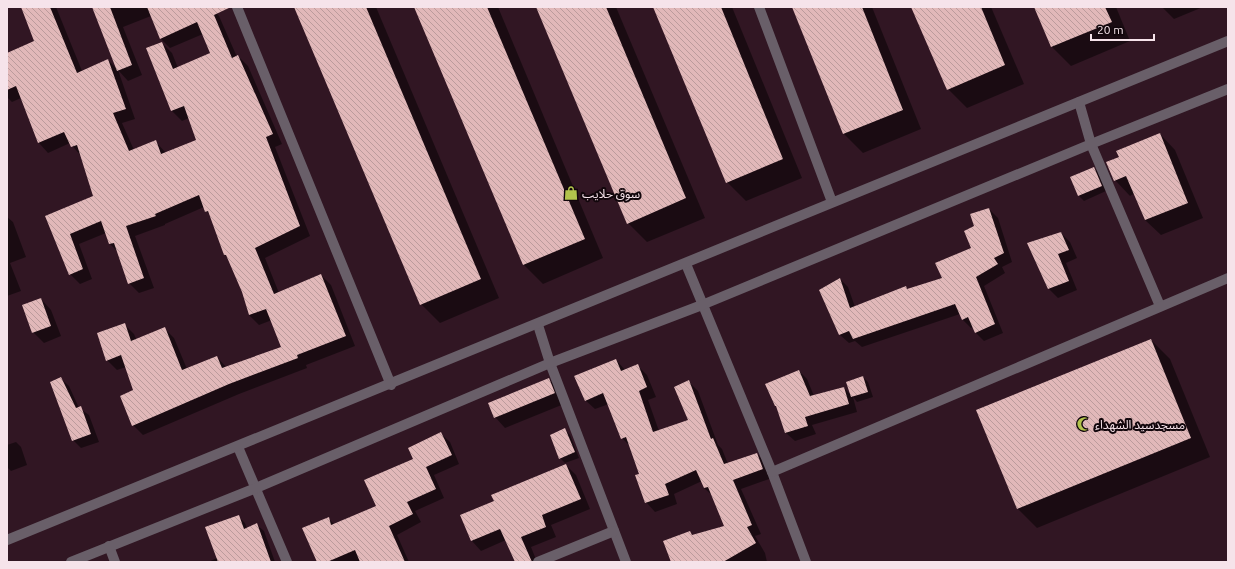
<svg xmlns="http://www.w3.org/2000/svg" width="1235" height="569" viewBox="0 0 1235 569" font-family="Ubuntu,'Noto Sans Arabic',sans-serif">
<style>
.shadow{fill:#0007;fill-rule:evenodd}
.building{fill:url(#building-back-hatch)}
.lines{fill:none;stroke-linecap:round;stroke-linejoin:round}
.minor{stroke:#695f69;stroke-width:10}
.labels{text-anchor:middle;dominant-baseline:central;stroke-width:4;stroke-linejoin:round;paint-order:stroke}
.poi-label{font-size:12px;fill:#f6e3ea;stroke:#11060b;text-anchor:start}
</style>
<defs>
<pattern id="building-back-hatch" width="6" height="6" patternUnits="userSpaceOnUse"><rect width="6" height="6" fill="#e1b8b9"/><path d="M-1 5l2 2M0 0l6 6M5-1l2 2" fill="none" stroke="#bb9b9c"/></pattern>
</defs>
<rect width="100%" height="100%" fill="#311623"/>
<!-- shadow -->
<g class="shadow">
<path d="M22 7H56L82 71 108 60 118 70 96 7H211L219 16 237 57 238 56 248 66 282 144 275 147 310 236 265 258 279 293 321 275 331 285 355 346 306 365 307 368 239 394 143 435 133 425 135 391 126 367 117 370 107 360 124 324 134 334 136 339 164 328 174 338 187 369 217 357 227 368 282 347 272 320 259 325 249 315 243 292 229 259 225 255 211 217 204 207 165 224V225L135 236 154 288 139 293 129 283 118 252 110 244 106 233 79 244 92 279 80 284 70 274 46 216 94 197 81 156 70 143 48 153 39 143 21 98 12 102 7 97V54L36 42ZM151 16 160 38 170 48 203 34 211 54 178 68 172 53 162 43 147 49 172 111 182 121 189 118 197 141 166 153 155 141 134 150 122 123 135 119 118 70 128 81 142 75 123 27Z"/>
<path d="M295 7H376L499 298 440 323 421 304Z"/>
<path d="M416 7H498L603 258 543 284 524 265Z"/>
<path d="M537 7H616L705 218 647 242 628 223Z"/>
<path d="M654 7H732L802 178 746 201 727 182Z"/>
<path d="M793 7H872L921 129 863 153 844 134Z"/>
<path d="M912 7H991L1024 84 967 108 948 89Z"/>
<path d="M1035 7H1116L1130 41 1071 66 1052 47Z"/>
<path d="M1162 7H1203L1174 19Z"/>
<path d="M1160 134 1175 150 1203 218 1161 235 1145 220 1135 193 1130 196 1115 180 1120 157Z"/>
<path d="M1094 168 1099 173 1106 191 1084 201 1079 196Z"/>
<path d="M989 209 998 218 1012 262 1002 267 1005 273 984 286 1003 333 984 341 976 333 973 327 971 328 962 319 960 314 862 347 855 341 849 343 840 335 820 291 840 279 848 287 855 307 906 288 909 290 943 278 972 248 975 227Z"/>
<path d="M7 217 13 222 26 257 10 263 21 291 7 296Z"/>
<path d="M1061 233 1070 242 1077 258 1066 263 1077 290 1058 298 1049 289 1028 243Z"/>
<path d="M41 299 51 310 61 336 44 343 33 332Z"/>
<path d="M1151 340 1170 359 1210 457 1037 528 1018 509Z"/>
<path d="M616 360 626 371 638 366 647 375 656 397 648 400 659 431 689 421V382L698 391 718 445 722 449 728 464 757 454 766 463 772 478 741 489 761 534 755 536 765 553 767 562H672L690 532 693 536 726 527 713 496 704 488 702 481 674 494 677 504 655 512 646 502 640 474 631 447 622 438 609 404 595 409 585 400Z"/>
<path d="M799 371 807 379 814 396 844 388 852 396 863 377 868 382 873 397 857 402 853 397 857 412 812 425 816 434 795 441 786 433 778 408 776 406Z"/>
<path d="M60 378 69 386 79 408 89 415 99 442 81 448 73 440Z"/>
<path d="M549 379 559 390 564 404 505 428 495 417Z"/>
<path d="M565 430 570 435 579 458 565 463 560 458Z"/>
<path d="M441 434 450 442 459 464 434 475 444 498 415 511 421 522 397 535 409 562H318L328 518 335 525 378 507 415 459Z"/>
<path d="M16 442 21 447 27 465 11 471 7 467V445Z"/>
<path d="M566 465 576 475 590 509 551 525 556 537 531 547 537 562H516L506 540 481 551 472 541 461 516 495 502Z"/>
<path d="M238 516 245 523 247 529 257 525 264 531 275 562H208L217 558Z"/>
</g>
<!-- building -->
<g class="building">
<path d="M21 7H50L77 73 108 59 126 109 113 113 129 151 156 140 161 154 196 140 184 106 171 111 146 48 162 42 173 69 210 53 197 22 160 39 147 7H231L214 15 232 58 238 55 273 134 266 137 300 226 255 248 274 294 321 274 346 336 297 355 298 358 229 384 132 426 120 396 133 390 121 355 106 361 97 333 125 323 131 341 165 327 182 370 217 356 222 368 281 347 266 309 249 315 242 292 226 255H224L208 211 205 212 199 195 155 214 156 216 126 226 144 278 128 284 114 243 109 244 101 221 70 234 83 269 69 275 45 216 93 196 77 145 71 147 64 132 38 143 16 86 7 90V53L34 41Z"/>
<path d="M92 7H110L132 65 117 71Z"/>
<path d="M294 7H366L481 279 420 305Z"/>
<path d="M414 7H487L585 239 523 265Z"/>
<path d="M536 7H606L686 198 627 224Z"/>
<path d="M653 7H721L783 159 726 183Z"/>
<path d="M792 7H862L903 110 843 134Z"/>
<path d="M911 7H981L1005 65 947 90Z"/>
<path d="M1034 7H1105L1112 22 1051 47Z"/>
<path d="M1160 133 1188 203 1145 220 1126 176 1114 181 1106 162 1119 157 1116 151Z"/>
<path d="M1094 167 1102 186 1078 196 1070 177Z"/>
<path d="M989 208 1004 253 994 258 998 264 976 277 995 324 975 333 968 317 962 320 955 304 853 339 849 331 839 335 819 290 840 278 850 308 906 286 907 289 942 278 935 263 971 248 964 231 974 226 970 214Z"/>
<path d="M1061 232 1069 250 1058 254 1069 281 1048 289 1027 243Z"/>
<path d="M41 298 51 326 32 333 22 305Z"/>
<path d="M1151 339 1191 438 1017 509 976 410Z"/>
<path d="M616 359 621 371 638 364 647 387 639 391 653 432 688 420 674 387 689 380 711 439 713 438 724 464 757 453 763 469 733 480 752 525 747 527 756 543 723 562H671L663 541 690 531 692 535 724 526 708 487 704 488 696 470 665 484 669 495 645 503 635 475 639 474 626 437 621 439 603 393 585 401 574 376Z"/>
<path d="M799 370 810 396 844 387 849 404 805 417 808 426 785 433 776 406H775L765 384Z"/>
<path d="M863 376 868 392 851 397 846 382Z"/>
<path d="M61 377 76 408 81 406 91 434 72 441 50 382Z"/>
<path d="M549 378 555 393 494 418 488 403Z"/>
<path d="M565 428 575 452 559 459 550 435Z"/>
<path d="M441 432 452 455 426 467 436 489 407 502 413 514 389 526 405 562H360L355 550 327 562H317L302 528 329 517 331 525 376 506 364 480 413 459 408 448Z"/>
<path d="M566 464 581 499 542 515 546 527 521 537 532 562H515L500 529 471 541 460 515 494 501 491 495Z"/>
<path d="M239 515 244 529 257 523 271 562H218L205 527Z"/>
</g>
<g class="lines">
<!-- minor -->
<g class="minor">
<path d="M237 7 391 385"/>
<path d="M759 7 832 202"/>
<path d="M1079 102 1091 144 1160 306"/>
<path d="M686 264 772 472 806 562"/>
<path d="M538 325 550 363 626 562"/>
<path d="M238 447 287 562"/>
<path d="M772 472 1228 278"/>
<path d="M7 540C415 375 821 206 1228 41"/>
<path d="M109 546 115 562"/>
<path d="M71 562 256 488 550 363 702 305 1091 144 1228 89"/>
<path d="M538 562 614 531"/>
</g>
</g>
<!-- icons -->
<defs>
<symbol id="shop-bare" viewBox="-9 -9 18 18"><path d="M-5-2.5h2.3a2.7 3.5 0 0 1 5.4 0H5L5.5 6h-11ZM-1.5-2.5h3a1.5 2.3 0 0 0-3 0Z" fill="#b2c34c" stroke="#11060b" stroke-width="2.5" paint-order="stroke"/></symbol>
<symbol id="mosque-bare" viewBox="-9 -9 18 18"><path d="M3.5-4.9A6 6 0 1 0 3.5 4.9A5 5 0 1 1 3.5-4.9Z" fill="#b2c34c" stroke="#11060b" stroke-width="2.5" paint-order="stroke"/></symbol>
</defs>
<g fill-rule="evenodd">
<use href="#shop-bare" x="561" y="183" width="20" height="20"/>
<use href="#mosque-bare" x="1074" y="414" width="20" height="20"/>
</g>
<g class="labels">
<!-- poi labels -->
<g class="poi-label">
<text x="582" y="193">سوق حلايب</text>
<text x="1095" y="424">مسجدسيد الشهداء</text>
</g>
</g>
<!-- border -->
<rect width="1235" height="569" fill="none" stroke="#f6e3ea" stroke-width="16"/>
<!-- scale -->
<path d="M1091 34v6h63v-6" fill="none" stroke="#f6e3ea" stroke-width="2"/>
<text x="1097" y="34" font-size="12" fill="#f6e3ea" stroke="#11060b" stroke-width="3" paint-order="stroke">20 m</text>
</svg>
